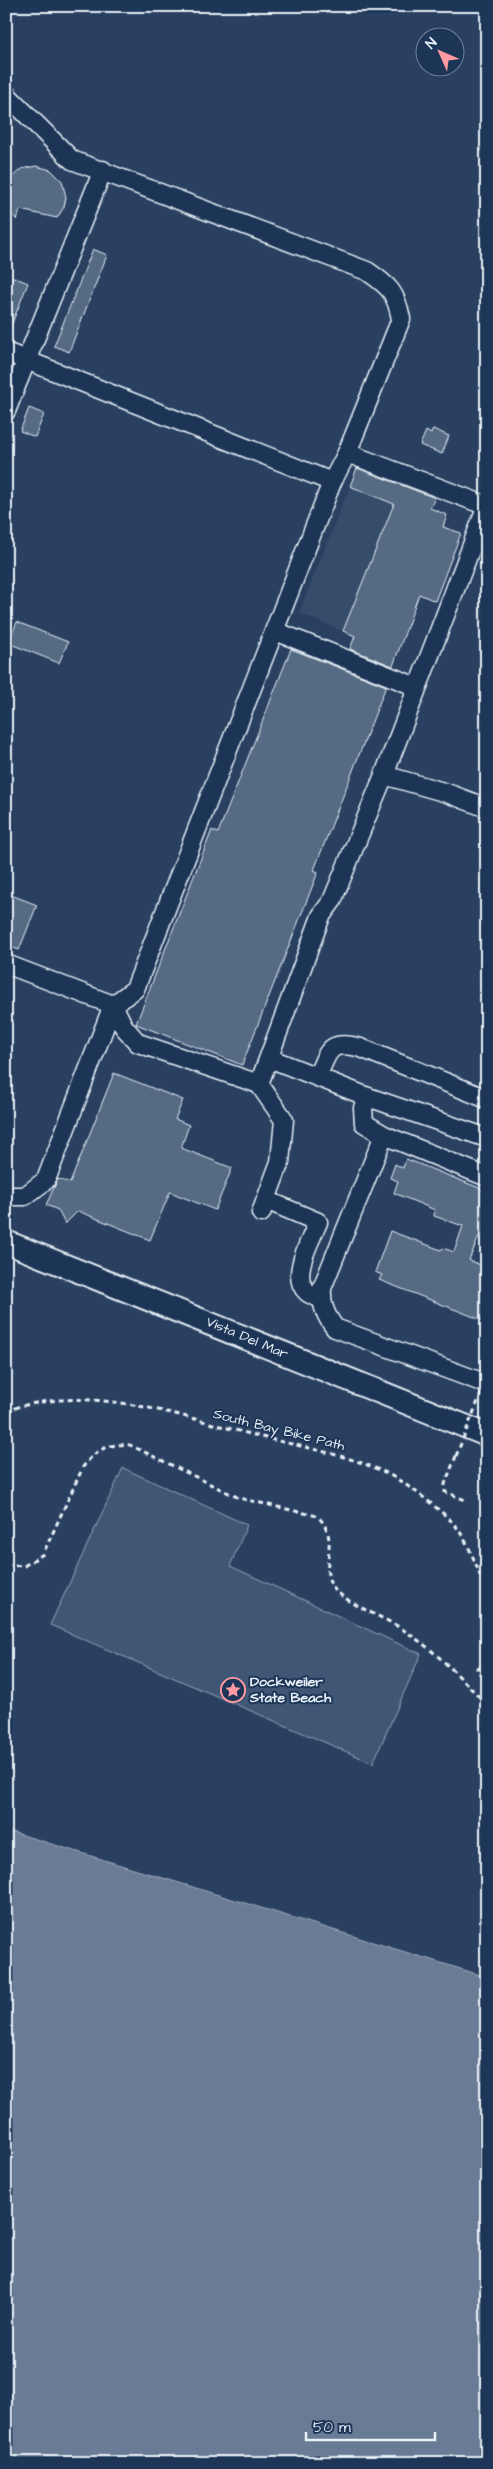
<svg xmlns="http://www.w3.org/2000/svg" width="493" height="2469" viewBox="0 0 493 2469" font-family="'Architects Daughter',sans-serif">
<style>
.built{fill:#364d6b}
.green{fill:#415774;stroke:#94a4b6}
.water{fill:#6b7c95;stroke:#9dabbd}
.building{fill:#556a83;stroke:#e8f1f8}
.lines{fill:none;stroke-linecap:round;stroke-linejoin:round}
.minor-casing{stroke:#e8f1f8;stroke-width:21}
.major-casing{stroke:#e8f1f8;stroke-width:26}
.path{stroke:#e8f1f8;stroke-width:3;stroke-dasharray:5 4;stroke-linecap:butt}
.minor{stroke:#1d3557;stroke-width:18}
.major{stroke:#1d3557;stroke-width:22}
.path-bridge{stroke:#e8f1f8;stroke-width:3;stroke-dasharray:5 4;stroke-linecap:butt}
.labels{text-anchor:middle;dominant-baseline:central;stroke-width:4;stroke-linejoin:round;paint-order:stroke}
.street-label{font-size:14px;fill:#e8f1f8;stroke:#1d3557}
.poi-label{font-size:14px;font-weight:bold;fill:#e8f1f8;stroke:#1d3557;text-anchor:start}
</style>
<rect width="100%" height="100%" fill="#294061"/>
<filter id="ink" filterUnits="userSpaceOnUse"><feTurbulence type="fractalNoise" baseFrequency=".02" numOctaves="2"/><feDisplacementMap in="SourceGraphic" scale="10" xChannelSelector="R" yChannelSelector="G"/><feConvolveMatrix kernelMatrix="1 2 1 2 8 2 1 2 1" color-interpolation-filters="sRGB"/></filter>
<g filter="url(#ink)">
<!-- built -->
<path class="built" d="M358 466 435 497 431 508 447 515 444 527 461 533 435 601 419 595 393 665 350 648 355 636 299 613Z"/>
<!-- green -->
<path class="green" d="M123 1468 247 1525 230 1566 421 1654 373 1763 50 1625Z"/>
<!-- water -->
<path class="water" d="M6 1830 487 1977V2463H6Z"/>
<!-- building -->
<g class="building">
<path d="M36 166 51 170 62 181 66 197 64 207 57 218 20 210 17 220 6 208V183L21 169Z"/>
<path d="M93 249 107 255 69 352 54 346Z"/>
<path d="M6 274 28 283 7 336H6Z"/>
<path d="M29 408 44 414 35 437 20 431Z"/>
<path d="M433 429 449 436 442 454 420 445 426 431 431 434Z"/>
<path d="M357 468 435 498 430 508 447 515 443 527 461 533 435 601 419 594 393 666 350 649 355 636 343 631 394 504 350 486Z"/>
<path d="M17 622 68 642 59 663 8 643Z"/>
<path d="M291 649 386 686 314 870 318 872 242 1065 136 1024 212 830 218 833Z"/>
<path d="M6 893 37 905 19 950 6 945Z"/>
<path d="M114 1073 183 1100 175 1119 189 1125 181 1148 232 1168 215 1210 170 1192 150 1240 78 1211 65 1224 58 1210 46 1205 58 1179 70 1183Z"/>
<path d="M406 1159 487 1191V1236L480 1234 469 1260 487 1268V1322L379 1280 382 1275 375 1272 390 1231 441 1250 443 1248 454 1252 463 1226 434 1216 435 1210 394 1193 398 1181 390 1178 395 1164 403 1168Z"/>
</g>
<g class="lines">
<defs>
<g id="minor">
<path d="M6 94 72 160 367 271C389 286 396 292 401 319L347 453 332 482 135 989 113 1005 46 1180 25 1196H6"/>
<path d="M6 352 332 482"/>
<path d="M6 411 103 170"/>
<path d="M347 453 487 506"/>
<path d="M275 631 417 687"/>
<path d="M384 775 447 793 487 808"/>
<path d="M6 964 113 1005 124 1027 138 1043 259 1084 284 1120 280 1162 261 1213"/>
<path d="M269 1058 368 1097 487 1138"/>
<path d="M317 1077C329 1050 328 1040 361 1048L487 1099"/>
<path d="M259 1084 321 916 332 901 384 775 487 506"/>
<path d="M368 1097 363 1108 364 1123 384 1135 322 1288C321 1304 325 1315 335 1328L487 1384"/>
<path d="M384 1135 487 1177"/>
<path d="M266 1200 318 1222C311 1240 289 1276 307 1292 311 1295 317 1297 321 1299"/>
</g>
<path id="major" d="M6 1242 487 1435"/>
</defs>
<!-- minor casing -->
<use href="#minor" class="minor-casing"/>
<!-- major casing -->
<use href="#major" class="major-casing"/>
<!-- path -->
<g class="path">
<path d="M6 1411C89 1381 181 1417 262 1437 301 1447 345 1454 382 1471 405 1482 428 1500 447 1517 468 1535 477 1569 487 1594"/>
<path d="M456 1456 445 1484V1492L468 1501"/>
<path d="M6 1565 24 1566 43 1554 83 1467C96 1449 109 1443 130 1445L239 1498 317 1516C343 1539 316 1570 335 1590 351 1606 382 1616 402 1629 435 1650 460 1677 487 1705"/>
<path d="M487 1659 483 1662 487 1666"/>
<path d="M487 1673 480 1667 477 1668V1671L487 1680"/>
</g>
<!-- minor -->
<use href="#minor" class="minor"/>
<!-- major -->
<use href="#major" class="major"/>
<!-- path-bridge -->
<path class="path-bridge" d="M456 1456 487 1379"/>
</g>
</g>
<!-- icons -->
<defs>
<symbol id="sight-ring" viewBox="-11 -11 22 22"><circle r="9.5" fill="#1d3557" stroke="#ff9aa2" stroke-width="1.5"/><path d="M0-6L1.8-2.2L6-1.7L2.9 1.2L3.7 5.4L0 3.3L-3.7 5.4L-2.9 1.2L-6-1.7L-1.8-2.2Z" fill="#ff9aa2"/></symbol>
</defs>
<g fill-rule="evenodd">
<use href="#sight-ring" x="219" y="1676" width="28" height="28"/>
</g>
<g class="labels">
<!-- street labels -->
<g class="street-label">
<text transform="translate(247 1338) rotate(23)">Vista Del Mar</text>
<text transform="translate(279 1430) rotate(14)">South Bay Bike Path</text>
</g>
<!-- poi labels -->
<g class="poi-label">
<text x="250" y="1682">Dockweiler<tspan x="250" dy="16">State Beach</tspan></text>
</g>
</g>
<!-- margin -->
<rect width="493" height="2469" fill="none" stroke="#1d3557" stroke-width="25"/>
<rect x="12" y="12" width="468" height="2444" fill="none" stroke="#e8f1f8" stroke-width="2" filter="url(#ink)"/>
<!-- north arrow -->
<g transform="translate(440 52) rotate(315)"><circle r="24" fill="#1d3557" stroke="#6e8097"/>
<path d="M0-4L9 19L0 12L-9 19Z" fill="#ff9aa2"/>
<text y="-8" font-size="14" font-weight="bold" text-anchor="middle" fill="#e8f1f8">N</text>
</g>
<!-- scale -->
<path d="M306 2432v8h129v-8" fill="none" stroke="#e8f1f8" stroke-width="2.5"/>
<text x="313" y="2432" font-size="15" fill="#e8f1f8" stroke="#1d3557" stroke-width="4" paint-order="stroke">50 m</text>
</svg>
